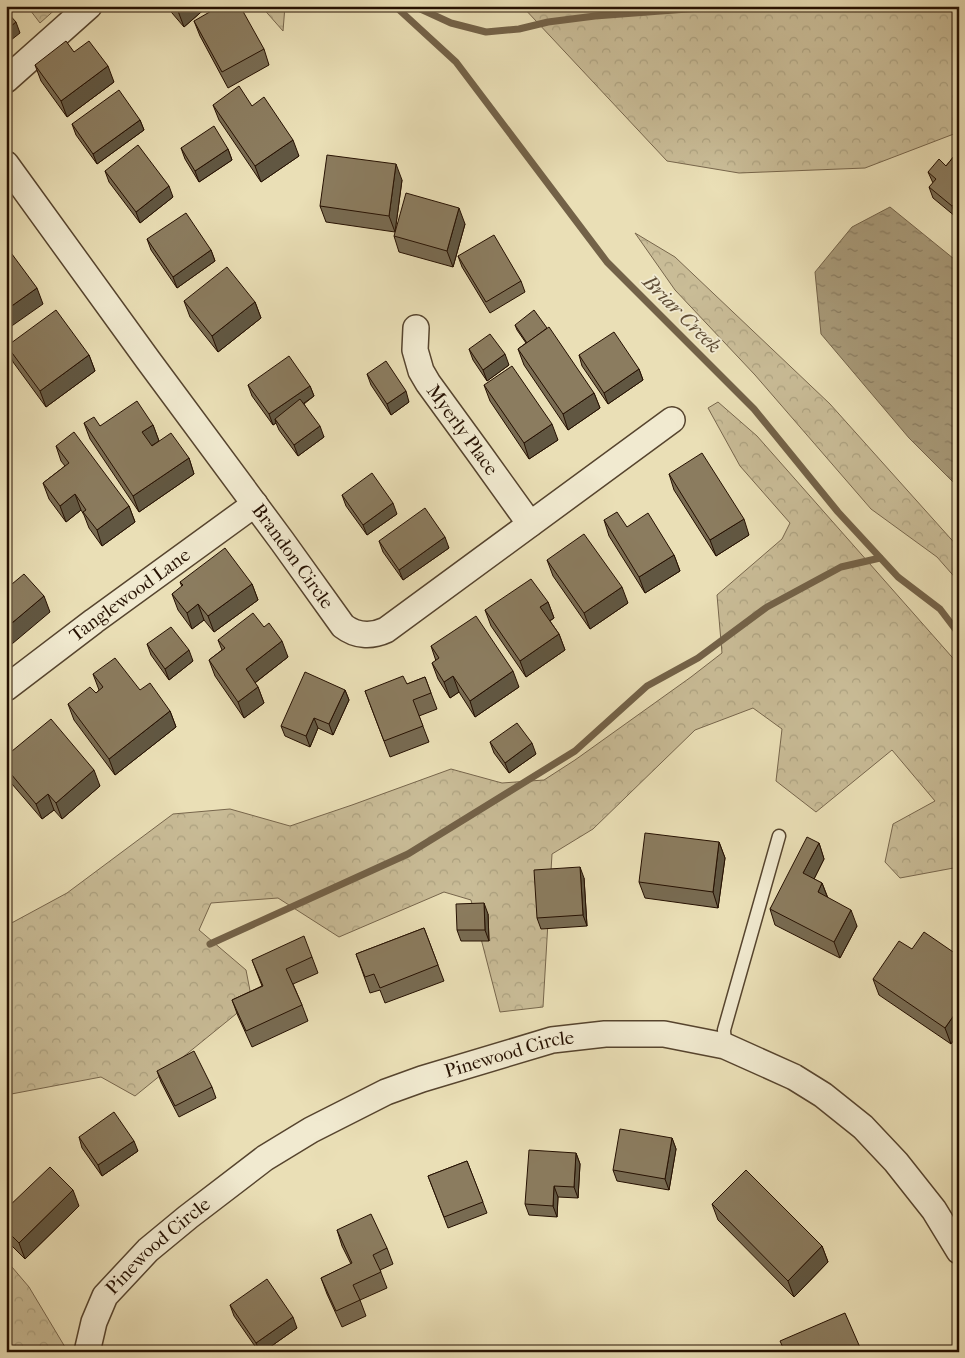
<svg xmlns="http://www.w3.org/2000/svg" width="965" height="1358" viewBox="0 0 965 1358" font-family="'IM FELL French Canon',serif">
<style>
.forest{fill:url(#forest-crowns);stroke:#77664c}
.water{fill:url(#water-ripples);stroke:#736248}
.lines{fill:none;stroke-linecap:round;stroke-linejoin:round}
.stream{stroke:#736248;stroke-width:7}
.lane-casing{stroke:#56442e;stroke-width:15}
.street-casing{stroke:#56442e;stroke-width:28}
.lane{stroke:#f1ead0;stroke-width:12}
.street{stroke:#f1ead0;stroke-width:25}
.wall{fill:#786b52;stroke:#251001}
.shaded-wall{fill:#615742;stroke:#251001}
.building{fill:#8b7c5f;stroke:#251001}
.labels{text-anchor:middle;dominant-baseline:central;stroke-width:4;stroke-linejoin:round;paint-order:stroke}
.street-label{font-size:19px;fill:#251001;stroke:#f1ead0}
.water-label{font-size:20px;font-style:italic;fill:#604e37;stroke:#f1ead0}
</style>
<defs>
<pattern id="forest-crowns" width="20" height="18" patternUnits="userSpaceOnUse" patternTransform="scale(1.25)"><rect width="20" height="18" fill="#c9bc97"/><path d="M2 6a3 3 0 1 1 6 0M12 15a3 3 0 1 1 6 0" fill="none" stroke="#aca180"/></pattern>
<pattern id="water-ripples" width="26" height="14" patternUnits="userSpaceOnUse" patternTransform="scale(1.25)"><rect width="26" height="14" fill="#a79978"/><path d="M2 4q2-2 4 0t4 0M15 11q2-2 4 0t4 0" fill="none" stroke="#887b60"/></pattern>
</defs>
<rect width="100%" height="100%" fill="#eadfb6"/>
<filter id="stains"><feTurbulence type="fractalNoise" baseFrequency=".004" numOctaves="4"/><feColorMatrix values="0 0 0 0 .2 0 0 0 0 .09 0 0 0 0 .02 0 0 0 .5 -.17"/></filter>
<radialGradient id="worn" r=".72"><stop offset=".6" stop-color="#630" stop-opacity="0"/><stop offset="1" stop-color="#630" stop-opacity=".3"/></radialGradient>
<!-- forest -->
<g class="forest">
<path d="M27 6H59L40 23Z"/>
<path d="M261 6H285L283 31Z"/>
<path d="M522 6H959V132L865 168 739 173 667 161Z"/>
<path d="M635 233 675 257 830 404 959 548V582L937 557 871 509 755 375 675 290Z"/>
<path d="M718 402 757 436 959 665V867L900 878 885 862 893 824 935 801 892 750 816 812 776 781 782 729 753 708 695 730 593 829 552 854 543 1007 500 1012 471 900 444 892 339 937 278 898 211 903 199 930 246 970 252 1001 135 1096 101 1077 6 1095V926L67 893 173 814 230 809 290 826 352 805 451 769 502 783 544 780 575 760 691 677 722 653 717 595 782 539 790 523 740 466 708 408Z"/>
<path d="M6 1260 29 1287 68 1352H6Z"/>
</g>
<!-- water -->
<path class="water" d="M890 207 959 263V488L909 438 821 334 815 272 852 227Z"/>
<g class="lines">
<!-- stream -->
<g class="stream">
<path d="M395 6 456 62 607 262 754 409 838 512 898 577 940 609 959 634"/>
<path d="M414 6 451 23 486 32 519 29 548 22 595 16 727 6"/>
<path d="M210 944 408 854 575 751 647 686 698 658 767 607 841 567 880 558"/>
</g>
<defs>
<path id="lane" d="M725 1046 724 1030 779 836"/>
<g id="street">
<path d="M6 80 89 6"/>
<path id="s1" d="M6 164 148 360 282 541 343 626C356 636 371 637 386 630L672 420"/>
<path id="s2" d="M416 328 415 350 421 371 428 383 479 453 530 524"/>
<path id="s3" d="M6 688 94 621 255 504"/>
<path id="s4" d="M87 1352 94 1322 105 1296 148 1250 188 1217 265 1158 311 1130 386 1092 422 1079 552 1040 605 1034H664L725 1046 794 1077 823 1095 863 1127 896 1162 934 1210 959 1251"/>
</g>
</defs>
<!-- lane casing -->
<use href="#lane" class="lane-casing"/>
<!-- street casing -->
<use href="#street" class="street-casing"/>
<!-- lane -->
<use href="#lane" class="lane"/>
<!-- street -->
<use href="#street" class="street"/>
</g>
<!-- wall -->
<g class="wall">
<path d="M166 6H208L184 27Z"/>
<path d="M194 21 264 49 269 65 228 88 200 36Z"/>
<path d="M74 52 114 82 67 117 41 81 35 65Z"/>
<path d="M213 105 252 106 299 156 261 182 219 120Z"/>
<path d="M140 120 144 130 97 164 76 135 72 124Z"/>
<path d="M181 148 228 149 232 160 199 182 185 159Z"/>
<path d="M959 150V215L958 214 956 217 933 198 929 187 933 183 928 172 946 166Z"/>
<path d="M105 171 173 197 140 223 109 182Z"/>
<path d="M402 180 395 232 326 222 320 206Z"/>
<path d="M465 224 453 267 399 252 394 236Z"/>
<path d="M147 239 211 250 215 261 177 288 151 250Z"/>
<path d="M458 256 521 281 525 292 490 313 462 267Z"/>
<path d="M184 301 255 302 261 318 218 352 190 317Z"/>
<path d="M515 325 594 393 600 408 568 430 524 365 518 349 526 343 517 330Z"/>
<path d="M7 346 89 355 95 371 46 407 13 362Z"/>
<path d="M469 349 509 365 487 381 473 360Z"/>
<path d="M579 355 639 369 643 380 608 404 582 366Z"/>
<path d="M367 374 409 402 391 415 371 385Z"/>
<path d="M248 385 310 386 314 396 304 404 324 437 298 456 279 430 276 423 273 425 252 396Z"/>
<path d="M484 385 558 440 529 459 490 401Z"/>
<path d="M84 423 100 426 153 425 159 441 152 445V446L189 458 194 474 139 512 90 439Z"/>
<path d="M56 446 129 506 135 522 102 546 89 528 84 515 81 510 66 522 49 499 43 483 65 466 61 461Z"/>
<path d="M669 474 749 535 716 556 674 490Z"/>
<path d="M342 495 397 514 367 535 346 506Z"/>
<path d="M604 520 627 527 674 555 680 571 645 593 609 536Z"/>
<path d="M379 541 449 548 403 580 383 552Z"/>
<path d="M547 560 628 603 590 629 553 576Z"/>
<path d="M180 582 252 584 258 600 214 632 204 620 192 629 178 610 172 594 182 587Z"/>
<path d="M548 602 554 618 550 621 559 634 565 650 526 677 491 626 485 610Z"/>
<path d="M264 627 288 657 255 683 258 687 264 703 244 718 215 676 209 660 222 650 218 640Z"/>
<path d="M147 644 193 661 169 680 151 655Z"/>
<path d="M431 646 519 687 475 717 459 692 450 698 438 679 432 663 436 661Z"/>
<path d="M93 674 140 690 170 711 176 727 115 775 74 720 68 704 96 693 99 690Z"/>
<path d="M425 677 437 709 419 716 429 742 390 757 365 691 407 684Z"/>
<path d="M345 690 349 700 333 735 318 728 310 747 285 736 281 726Z"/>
<path d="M490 742 536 754 509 773 494 753Z"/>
<path d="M6 756 100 786 62 819 54 810 42 819 6 777Z"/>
<path d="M719 842 725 858 718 908 645 898 639 882Z"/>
<path d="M819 843 824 859 814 879 822 883 828 898 857 926 840 958 775 925 770 909Z"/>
<path d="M584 878 587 926 541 929 537 918Z"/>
<path d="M488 914 489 941H461L457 930Z"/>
<path d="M424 928 444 981 385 1003 380 990 370 993 356 954Z"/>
<path d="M912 949 959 956V1032L951 1044 879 995 873 979Z"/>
<path d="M312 957 318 973 293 984 302 1005 308 1021 252 1047 238 1016 232 1000 262 986 252 960Z"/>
<path d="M157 1071 212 1087 216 1098 179 1117 161 1082Z"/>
<path d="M79 1137 138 1151 102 1176 82 1148Z"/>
<path d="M672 1138 676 1149 669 1190 617 1181 613 1170Z"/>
<path d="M576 1153 580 1164 578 1198 558 1197 557 1217 529 1215 525 1204Z"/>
<path d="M467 1161 487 1213 448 1228 428 1176Z"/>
<path d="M712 1204 822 1246 828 1262 794 1297 718 1220Z"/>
<path d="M79 1206 25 1259 6 1240V1209Z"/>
<path d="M337 1230 387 1248 393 1264 380 1270 387 1288 360 1300 366 1316 342 1327 327 1294 321 1278 351 1264 342 1246Z"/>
<path d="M230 1305 297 1328 263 1352H259L234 1316Z"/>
</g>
<!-- shaded-wall -->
<g class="shaded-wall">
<path d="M184 6H208L184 27 178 11Z"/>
<path d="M16 22 20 33 6 44V30Z"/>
<path d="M108 66 114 82 67 117 61 101Z"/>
<path d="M140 120 144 130 97 164 93 154Z"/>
<path d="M293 140 299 156 261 182 255 166Z"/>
<path d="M228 149 232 160 199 182 195 171Z"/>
<path d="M396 164 402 180 395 232 389 216Z"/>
<path d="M169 186 173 197 140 223 136 212Z"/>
<path d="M954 204 958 214 956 217 952 206Z"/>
<path d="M459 208 465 224 453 267 447 251Z"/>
<path d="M211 250 215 261 177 288 173 277Z"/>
<path d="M37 288 43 304 6 330V310Z"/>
<path d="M255 302 261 318 218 352 212 336Z"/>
<path d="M505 354 509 365 487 381 483 370Z"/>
<path d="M89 355 95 371 46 407 40 391Z"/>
<path d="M639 369 643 380 608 404 604 393Z"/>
<path d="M310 386 314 396 277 422 275 419 276 423 273 425 269 414Z"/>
<path d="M406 391 409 402 391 415 387 404Z"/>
<path d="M594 393 600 408 568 430 563 414Z"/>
<path d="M552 424 558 440 529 459 524 443Z"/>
<path d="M153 425 159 441 148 448 142 432Z"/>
<path d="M320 426 324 437 298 456 294 445Z"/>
<path d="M189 458 194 474 139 512 133 496Z"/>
<path d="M75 494 81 510 66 522 60 506Z"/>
<path d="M393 503 397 514 367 535 363 525Z"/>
<path d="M129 506 135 522 102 546 97 530Z"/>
<path d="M744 519 749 535 716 556 710 540Z"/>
<path d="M445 537 449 548 403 580 399 570Z"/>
<path d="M674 555 680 571 645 593 639 577Z"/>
<path d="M252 584 258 600 214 632 208 616Z"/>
<path d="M622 587 628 603 590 629 584 613Z"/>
<path d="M44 596 50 612 6 649V628Z"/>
<path d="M548 602 554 618 546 623 540 607Z"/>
<path d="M198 604 204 620 192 629 187 613Z"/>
<path d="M559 634 565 650 526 677 520 661Z"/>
<path d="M282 641 288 657 252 685 246 669Z"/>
<path d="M189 650 193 661 169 680 165 669Z"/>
<path d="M513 671 519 687 475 717 470 701Z"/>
<path d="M453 676 459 692 450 698 444 682Z"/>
<path d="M258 687 264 703 244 718 238 702Z"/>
<path d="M345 690 349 700 333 735 329 724Z"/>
<path d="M170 711 176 727 115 775 109 759Z"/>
<path d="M314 718 318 728 310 747 306 736Z"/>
<path d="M532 743 536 754 509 773 505 763Z"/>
<path d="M94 770 100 786 62 819 56 803Z"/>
<path d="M48 794 54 810 42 819 36 804Z"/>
<path d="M719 842 725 858 718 908 713 892Z"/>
<path d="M819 843 824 859 809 889 803 873Z"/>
<path d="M580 867 584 878 587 926 583 915Z"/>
<path d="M822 883 828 899 818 892Z"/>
<path d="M484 903 488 914 489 941 485 930Z"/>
<path d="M851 910 857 926 840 958 834 942Z"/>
<path d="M959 1008V1032L951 1044 945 1028Z"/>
<path d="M672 1138 676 1149 669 1190 665 1179Z"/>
<path d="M134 1141 138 1151 102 1176 98 1165Z"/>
<path d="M576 1153 580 1164 578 1198 574 1187Z"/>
<path d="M554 1186 558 1197 557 1217 553 1206Z"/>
<path d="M73 1190 79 1206 25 1259 19 1243Z"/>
<path d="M822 1246 828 1262 794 1297 788 1281Z"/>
<path d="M293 1317 297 1328 263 1352H260L256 1343Z"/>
</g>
<!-- building -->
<g class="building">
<path d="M174 6H184L178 11Z"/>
<path d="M220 6H240L264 49 222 72 194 21Z"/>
<path d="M6 11 16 22 6 30Z"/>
<path d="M66 41 74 52 89 41 108 66 61 101 35 65Z"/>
<path d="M239 86 252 106 264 97 293 140 255 166 213 105Z"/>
<path d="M119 90 140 120 93 154 72 124Z"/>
<path d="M214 126 228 149 195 171 181 148Z"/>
<path d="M138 145 169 186 136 212 105 171Z"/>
<path d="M959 150V207L954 204 952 206 929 187 936 179 928 172 939 159 946 166Z"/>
<path d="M327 155 396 164 389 216 320 206Z"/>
<path d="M406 193 459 208 447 251 394 236Z"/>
<path d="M186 213 211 250 173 277 147 239Z"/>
<path d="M494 235 521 281 486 302 458 256Z"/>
<path d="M6 246 37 288 6 310Z"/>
<path d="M227 267 255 302 212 336 184 301Z"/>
<path d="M56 310 89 355 40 391 7 346Z"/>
<path d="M534 310 547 328 527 343 515 325Z"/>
<path d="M549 327 594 393 563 414 518 349Z"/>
<path d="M614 332 639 369 604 393 579 355Z"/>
<path d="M490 334 505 354 483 370 469 349Z"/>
<path d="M289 356 310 386 269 414 248 385Z"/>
<path d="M386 361 406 391 387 404 367 374Z"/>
<path d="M512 366 552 424 524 443 484 385Z"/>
<path d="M300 399 320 426 294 445 275 419Z"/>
<path d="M137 401 153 425 142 432 152 446 171 433 189 458 133 496 84 423 94 417 100 426Z"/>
<path d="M74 432 129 506 97 530 83 512 86 510 75 494 60 506 43 483 69 463 56 446Z"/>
<path d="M702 453 744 519 710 540 669 474Z"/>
<path d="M372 473 393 503 363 525 342 495Z"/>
<path d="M425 508 445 537 399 570 379 541Z"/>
<path d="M617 512 627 527 648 513 674 555 639 577 604 520Z"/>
<path d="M584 534 622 587 584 613 547 560Z"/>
<path d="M225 548 252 584 208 616 198 604 187 613 172 594 183 585 180 582Z"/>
<path d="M24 574 44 596 6 628V589Z"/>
<path d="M531 579 548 602 540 607 559 634 520 661 485 610Z"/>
<path d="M253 613 264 627 269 623 282 641 246 669 258 687 238 702 209 660 225 648 218 640Z"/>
<path d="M476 616 513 671 470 701 453 676 444 682 432 663 439 658 431 646Z"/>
<path d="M171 627 189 650 165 669 147 644Z"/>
<path d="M115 658 140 690 150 683 170 711 109 759 68 704 90 687 96 693 103 687 93 674Z"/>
<path d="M305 672 345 690 329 724 314 718 306 736 281 726Z"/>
<path d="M403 676 407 684 425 677 431 693 413 700 423 726 384 741 365 691Z"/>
<path d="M51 719 94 770 56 803 48 794 36 804 6 768V756Z"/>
<path d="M517 723 532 743 505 763 490 742Z"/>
<path d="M645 833 719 842 713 892 639 882Z"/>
<path d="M807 837 819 843 803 873 822 883 818 892 851 910 834 942 770 909Z"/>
<path d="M580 867 583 915 537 918 534 870Z"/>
<path d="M484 903 485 930H457L456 904Z"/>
<path d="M424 928 438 965 380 988 374 974 365 977 356 954Z"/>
<path d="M924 932 959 956V1008L945 1028 873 979 899 941 912 949Z"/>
<path d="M304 936 312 957 286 969 302 1005 246 1031 232 1000 263 986 252 960Z"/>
<path d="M194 1051 212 1087 175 1106 157 1071Z"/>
<path d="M114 1112 134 1141 98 1165 79 1137Z"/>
<path d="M620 1129 672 1138 665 1179 613 1170Z"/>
<path d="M529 1150 576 1153 574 1187 554 1186 553 1206 525 1204Z"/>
<path d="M467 1161 483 1202 444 1217 428 1176Z"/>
<path d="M50 1167 73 1190 19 1243 6 1230V1209Z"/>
<path d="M746 1170 822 1246 788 1281 712 1204Z"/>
<path d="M371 1214 387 1248 373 1255 381 1272 353 1285 360 1300 336 1311 321 1278 352 1263 337 1230Z"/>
<path d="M267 1279 293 1317 256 1343 230 1305Z"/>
<path d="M845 1313 862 1352H785L780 1341Z"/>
</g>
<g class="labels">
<!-- street labels -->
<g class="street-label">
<text stroke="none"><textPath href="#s2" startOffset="116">Myerly Place</textPath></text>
<text stroke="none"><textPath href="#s1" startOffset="486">Brandon Circle</textPath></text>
<text stroke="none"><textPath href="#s3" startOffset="155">Tanglewood Lane</textPath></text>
<text stroke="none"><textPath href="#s4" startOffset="538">Pinewood Circle</textPath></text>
<text stroke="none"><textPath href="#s4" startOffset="132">Pinewood Circle</textPath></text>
</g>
<!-- water labels -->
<g class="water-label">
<text transform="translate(682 314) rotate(45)">Briar Creek</text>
</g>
</g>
<!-- margin -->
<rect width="965" height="1358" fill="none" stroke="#eadfb6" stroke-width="25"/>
<rect x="8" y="8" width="950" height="1343" fill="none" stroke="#251001" stroke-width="2.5"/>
<rect x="12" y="12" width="940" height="1333" fill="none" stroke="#251001"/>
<rect width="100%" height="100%" filter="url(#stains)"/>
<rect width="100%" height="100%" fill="url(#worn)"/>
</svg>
